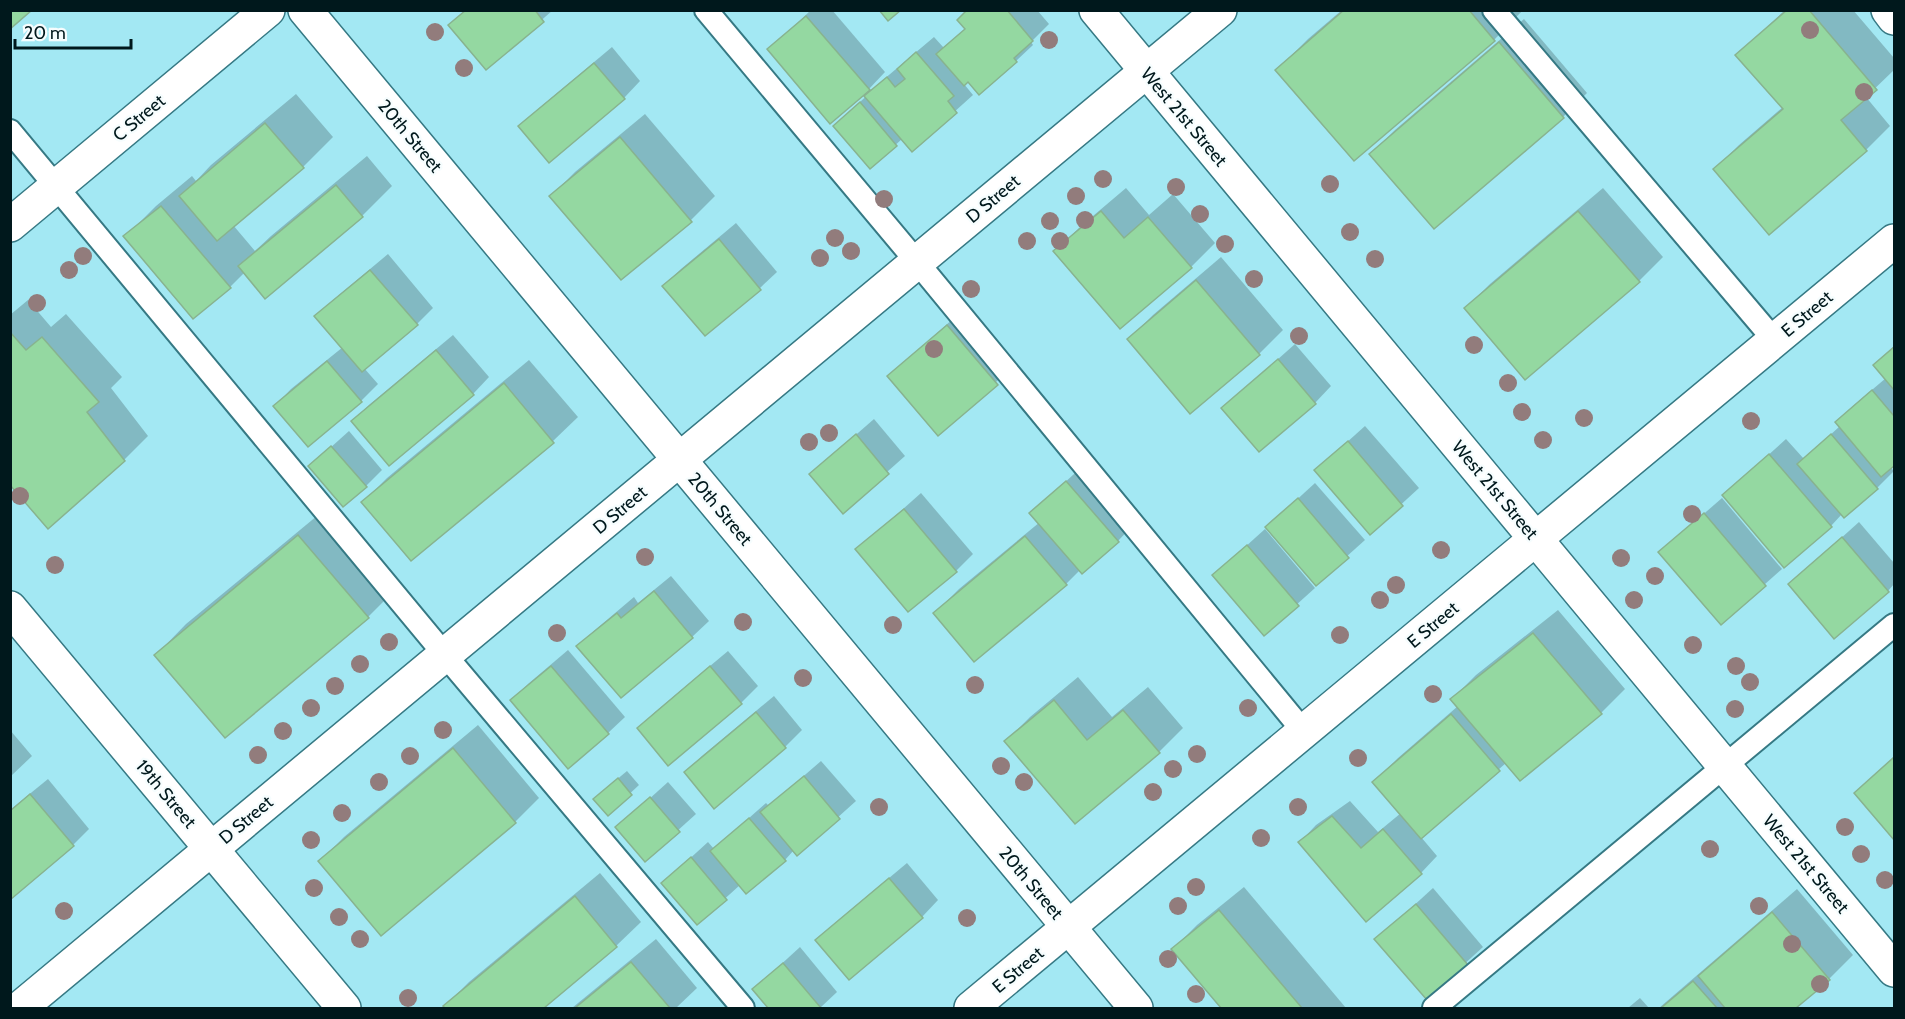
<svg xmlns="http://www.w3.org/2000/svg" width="1905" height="1019" viewBox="0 0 1905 1019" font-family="Cabin,sans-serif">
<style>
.shadow{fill:#0003}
.building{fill:#94d8a1;stroke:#88b38f;stroke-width:1.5}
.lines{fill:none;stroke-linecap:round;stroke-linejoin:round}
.service-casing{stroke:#367984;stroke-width:26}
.minor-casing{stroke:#367984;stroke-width:36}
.tertiary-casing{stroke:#367984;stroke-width:36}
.service{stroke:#fff;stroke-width:22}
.minor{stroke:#fff;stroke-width:33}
.tertiary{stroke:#fff;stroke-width:33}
.tree{fill:#927c7c}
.labels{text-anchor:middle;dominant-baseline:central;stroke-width:4.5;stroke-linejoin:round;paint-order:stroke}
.street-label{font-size:18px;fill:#00181c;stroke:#f6fdfe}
</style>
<rect width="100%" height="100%" fill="#a3e8f3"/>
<!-- shadow -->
<g class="shadow">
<path d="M465 10H553L487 68 450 25Z"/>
<path d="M811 10H832L885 72 869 89 769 50Z"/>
<path d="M968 10H1037L1049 24 1031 42 1033 45 1016 61 979 93 969 80 964 84 973 95 912 150 902 139 871 167 835 126 883 80 934 37 944 48 966 28Z"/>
<path d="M1342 10H1523L1494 40 1277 70 1308 39Z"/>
<path d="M1785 10H1853L1894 58V70L1866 97 1890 126 1866 150 1769 233 1715 169 1739 145 1783 107 1737 55Z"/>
<path d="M1524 19 1587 93 1563 117 1434 227 1371 154 1395 130Z"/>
<path d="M612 47 640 81 624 98 520 126 537 110Z"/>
<path d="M296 94 333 137 303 167 233 225 255 251 271 236 367 156 392 186 362 216 245 272 230 287 125 237 156 206 192 176 196 181 211 165Z"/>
<path d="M645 114 715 196 691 220 621 278 551 196 575 172Z"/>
<path d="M1126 188 1149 215 1173 194 1215 243 1191 267 1055 251 1080 227Z"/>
<path d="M1603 188 1663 257 1639 281 1466 308 1490 284Z"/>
<path d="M736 223 777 272 760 288 705 334 664 286 681 269Z"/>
<path d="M388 254 433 308 417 324 364 368 378 384 361 401 308 445 275 406 291 389 343 347 316 316 333 300Z"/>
<path d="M1221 257 1283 330 1259 354 1129 339 1153 315Z"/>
<path d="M28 300 51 327 66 314 122 377 111 388 148 436 124 460 10 483V315Z"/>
<path d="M964 309 1013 367 938 433 889 376Z"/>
<path d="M453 335 489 377 473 394 353 421 369 405Z"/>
<path d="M1295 344 1331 386 1315 403 1223 408Z"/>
<path d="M1894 346V464L1890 467 1894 471 1877 488 1844 516 1842 514 1831 526 1724 495 1786 439 1804 459 1840 426 1837 423 1853 406 1886 378 1875 365Z"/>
<path d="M529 360 578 417 553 441 412 559 363 502 387 478Z"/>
<path d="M874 419 905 456 843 511 811 474Z"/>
<path d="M1365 426 1419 488 1370 533 1316 470Z"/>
<path d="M349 431 382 470 366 486 310 466Z"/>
<path d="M1084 465 1134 524 1118 541 1080 570 1066 584 935 613 959 589 1040 522 1031 513Z"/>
<path d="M1315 483 1365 540 1316 584 1267 527Z"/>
<path d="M921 493 973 554 956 571 908 610 857 550Z"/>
<path d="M1722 498 1782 569 1721 623 1660 552Z"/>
<path d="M329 506 398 587 368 617 156 655 186 624Z"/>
<path d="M1859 522 1894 563V584L1888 591 1790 584Z"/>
<path d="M1265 529 1315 588 1264 634 1214 575Z"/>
<path d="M671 576 709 621 692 637 578 646 595 630 634 597 638 603Z"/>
<path d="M1558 610 1625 689 1601 713 1506 763 1421 837 1437 856 1421 873 1300 842 1316 825 1350 801 1378 832 1401 813 1374 782 1398 758 1458 706 1452 699 1476 675Z"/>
<path d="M568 650 625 717 608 733 512 700 528 684Z"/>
<path d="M728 651 758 686 741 703 668 764 639 728 655 712Z"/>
<path d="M1078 677 1112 717 1148 687 1183 728 1159 752 1006 741 1030 717Z"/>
<path d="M774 696 802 730 785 747 714 806 686 773 702 756Z"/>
<path d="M478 725 539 798 515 822 320 861 344 837Z"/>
<path d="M10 730 32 756 10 777Z"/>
<path d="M1894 757V838L1856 793Z"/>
<path d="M821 761 856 801 797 854 794 850 785 860 740 885 698 923 663 883 708 842 714 849 766 803 769 806Z"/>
<path d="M627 771 639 785 608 814 603 791Z"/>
<path d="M48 779 89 829 73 845 10 898V810Z"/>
<path d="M668 782 696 814 645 860 617 828Z"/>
<path d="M907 863 938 900 922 917 817 940 834 924Z"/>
<path d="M600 873 641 922 616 946 541 1008H447L445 1006 469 982Z"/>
<path d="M1244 887 1346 1008H1223L1173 949 1197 925Z"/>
<path d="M1433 888 1483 947 1427 998 1376 940Z"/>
<path d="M1797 889 1853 955 1829 979 1794 1008H1659Z"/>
<path d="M656 939 697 988 676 1008H572Z"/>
<path d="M800 947 837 992 820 1008H770L754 989Z"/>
<path d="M1640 998 1649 1008H1628Z"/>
</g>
<!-- building -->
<g class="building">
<path d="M10 10H32L10 29Z"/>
<path d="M466 10H535L544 22 486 70 448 25Z"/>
<path d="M879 10H901L888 21Z"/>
<path d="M967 10H1007L1033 41 1014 58 1017 62 979 95 968 82 964 86 936 54 965 29 957 20Z"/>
<path d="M1344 10H1469L1495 41 1354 161 1275 70Z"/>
<path d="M1787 10H1809L1877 90 1841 120 1867 151 1769 235 1713 169 1783 109 1735 55Z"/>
<path d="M806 16 870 90 830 124 767 49Z"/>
<path d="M1499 42 1564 118 1434 229 1369 154Z"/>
<path d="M916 52 954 96 948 101 957 113 912 152 864 96 887 77 895 87 905 79 897 69Z"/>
<path d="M594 63 625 99 549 163 518 126Z"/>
<path d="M860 102 897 146 870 169 833 126Z"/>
<path d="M265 123 304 168 217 241 179 196Z"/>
<path d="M620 137 692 222 621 280 549 196Z"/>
<path d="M336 185 363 217 265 299 238 266Z"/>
<path d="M161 206 231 288 193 319 123 236Z"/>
<path d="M1101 211 1124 238 1148 217 1192 268 1120 329 1053 251Z"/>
<path d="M1578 211 1640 282 1525 380 1464 308Z"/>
<path d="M719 239 761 290 705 336 662 286Z"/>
<path d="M370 270 418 325 362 372 314 316Z"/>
<path d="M1196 280 1260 355 1190 414 1127 339Z"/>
<path d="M947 325 998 385 938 436 887 376Z"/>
<path d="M10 332 26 350 42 337 99 402 87 412 125 461 48 529 10 485Z"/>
<path d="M1894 347V390L1873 365Z"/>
<path d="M436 350 474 395 389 466 351 421Z"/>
<path d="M1278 359 1316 404 1259 452 1221 408Z"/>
<path d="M327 361 362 402 308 447 273 406Z"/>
<path d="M504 383 554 443 411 561 361 502Z"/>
<path d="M1872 390 1894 416V466L1881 477 1835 422Z"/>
<path d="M856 434 889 474 843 514 809 474Z"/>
<path d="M1831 434 1878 489 1844 518 1797 464Z"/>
<path d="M1348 441 1403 506 1370 535 1314 470Z"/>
<path d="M331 446 367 487 343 507 308 466Z"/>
<path d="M1769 454 1832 527 1784 568 1722 495Z"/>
<path d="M1066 481 1119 542 1082 574 1029 513Z"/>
<path d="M1298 498 1349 558 1316 586 1265 527Z"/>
<path d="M904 509 957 572 908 612 855 549Z"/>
<path d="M1704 513 1766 586 1721 625 1658 552Z"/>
<path d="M298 535 369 618 225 738 154 655Z"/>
<path d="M1025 536 1067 585 974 662 933 613Z"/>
<path d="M1842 537 1889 592 1834 639 1788 584Z"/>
<path d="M1247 545 1299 606 1264 636 1212 575Z"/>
<path d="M654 591 693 638 621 698 576 646 617 613 621 618Z"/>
<path d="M1533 633 1602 714 1520 781 1450 699Z"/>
<path d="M551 666 609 734 568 769 510 700Z"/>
<path d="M710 666 742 704 668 766 637 728Z"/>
<path d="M1054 700 1087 740 1123 710 1160 753 1075 824 1004 741Z"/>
<path d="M756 712 786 748 714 809 684 772Z"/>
<path d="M1451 714 1500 771 1421 839 1372 782Z"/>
<path d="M453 748 516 823 381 936 318 861Z"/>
<path d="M1893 758 1894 760V840L1854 793Z"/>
<path d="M804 776 840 819 797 856 760 812Z"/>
<path d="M618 778 632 795 608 816 593 799Z"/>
<path d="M30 794 74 846 10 900V811Z"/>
<path d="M650 797 680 832 645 862 615 827Z"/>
<path d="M1332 816 1361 848 1383 829 1422 874 1366 922 1298 842Z"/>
<path d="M749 818 786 861 746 894 710 851Z"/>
<path d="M691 857 727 900 697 925 661 883Z"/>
<path d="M889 878 923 918 849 980 815 940Z"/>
<path d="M575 896 617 947 544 1008H445L443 1006Z"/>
<path d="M1416 904 1468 965 1427 1000 1374 939Z"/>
<path d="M1219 910 1302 1008H1221L1171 949Z"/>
<path d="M1772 912 1830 980 1796 1008H1725L1698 976Z"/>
<path d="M631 962 670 1008H575Z"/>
<path d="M783 963 821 1008H768L752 989Z"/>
<path d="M1693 981 1717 1008H1661Z"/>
</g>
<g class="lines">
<defs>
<g id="service">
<path d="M706 10 917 262 1304 732"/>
<path d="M1494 10 1775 341"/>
<path d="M10 131 445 655 743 1008"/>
<path d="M1434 1008 1894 625"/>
</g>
<g id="minor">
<path d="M305 10 1136 1008"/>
<path d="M1888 10 1894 18"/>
<path d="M10 225 268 10"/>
<path d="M10 608 344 1008"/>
<path d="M20 1008 1220 10"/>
<path d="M971 1008 1894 241"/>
</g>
<path id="tertiary" d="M1096 10 1894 970"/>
</defs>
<!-- service casing -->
<use href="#service" class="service-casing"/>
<!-- minor casing -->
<use href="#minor" class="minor-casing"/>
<!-- tertiary casing -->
<use href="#tertiary" class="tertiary-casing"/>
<!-- service -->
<use href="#service" class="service"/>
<!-- minor -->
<use href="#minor" class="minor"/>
<!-- tertiary -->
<use href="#tertiary" class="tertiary"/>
</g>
<!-- trees -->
<g class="tree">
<circle cx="1810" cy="30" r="9"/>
<circle cx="435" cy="32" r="9"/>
<circle cx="1049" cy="40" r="9"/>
<circle cx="464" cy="68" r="9"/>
<circle cx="1864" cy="92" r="9"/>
<circle cx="1103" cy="179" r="9"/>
<circle cx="1330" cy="184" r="9"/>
<circle cx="1176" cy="187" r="9"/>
<circle cx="1076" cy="196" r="9"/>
<circle cx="884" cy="199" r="9"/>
<circle cx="1200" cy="214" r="9"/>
<circle cx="1085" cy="220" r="9"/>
<circle cx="1050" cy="221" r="9"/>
<circle cx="1350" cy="232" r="9"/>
<circle cx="835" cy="238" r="9"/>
<circle cx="1027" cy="241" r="9"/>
<circle cx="1060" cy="241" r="9"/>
<circle cx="1225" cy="244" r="9"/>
<circle cx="851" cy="251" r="9"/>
<circle cx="83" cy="256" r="9"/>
<circle cx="820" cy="258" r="9"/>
<circle cx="1375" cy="259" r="9"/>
<circle cx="69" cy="270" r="9"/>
<circle cx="1254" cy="279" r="9"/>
<circle cx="971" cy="289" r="9"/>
<circle cx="37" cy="303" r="9"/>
<circle cx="1299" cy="336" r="9"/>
<circle cx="1474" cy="345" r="9"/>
<circle cx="934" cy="349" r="9"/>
<circle cx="1508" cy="383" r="9"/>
<circle cx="1522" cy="412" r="9"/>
<circle cx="1584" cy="418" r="9"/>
<circle cx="1751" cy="421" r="9"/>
<circle cx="829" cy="433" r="9"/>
<circle cx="1543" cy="440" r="9"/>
<circle cx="809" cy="442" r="9"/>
<circle cx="20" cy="496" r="9"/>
<circle cx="1692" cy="514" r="9"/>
<circle cx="1441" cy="550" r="9"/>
<circle cx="645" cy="557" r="9"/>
<circle cx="1621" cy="558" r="9"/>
<circle cx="55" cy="565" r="9"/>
<circle cx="1655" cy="576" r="9"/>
<circle cx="1396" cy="585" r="9"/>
<circle cx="1380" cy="600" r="9"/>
<circle cx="1634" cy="600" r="9"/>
<circle cx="743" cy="622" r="9"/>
<circle cx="893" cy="625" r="9"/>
<circle cx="557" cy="633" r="9"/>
<circle cx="1340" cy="635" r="9"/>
<circle cx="389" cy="642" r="9"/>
<circle cx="1693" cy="645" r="9"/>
<circle cx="360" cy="664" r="9"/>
<circle cx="1736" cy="666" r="9"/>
<circle cx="803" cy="678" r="9"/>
<circle cx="1750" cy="682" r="9"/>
<circle cx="975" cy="685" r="9"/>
<circle cx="335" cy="686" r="9"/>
<circle cx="1433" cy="694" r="9"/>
<circle cx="311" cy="708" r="9"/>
<circle cx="1248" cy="708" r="9"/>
<circle cx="1735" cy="709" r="9"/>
<circle cx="443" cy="730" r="9"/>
<circle cx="283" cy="731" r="9"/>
<circle cx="1197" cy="754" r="9"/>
<circle cx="258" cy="755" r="9"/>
<circle cx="410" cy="756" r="9"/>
<circle cx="1358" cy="758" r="9"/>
<circle cx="1001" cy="766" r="9"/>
<circle cx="1173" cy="769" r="9"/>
<circle cx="379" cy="782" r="9"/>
<circle cx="1024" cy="782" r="9"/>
<circle cx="1153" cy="792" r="9"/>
<circle cx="879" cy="807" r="9"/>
<circle cx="1298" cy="807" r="9"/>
<circle cx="342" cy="813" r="9"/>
<circle cx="1845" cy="827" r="9"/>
<circle cx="1261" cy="838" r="9"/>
<circle cx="311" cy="840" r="9"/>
<circle cx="1710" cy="849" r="9"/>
<circle cx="1861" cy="854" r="9"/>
<circle cx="1885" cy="880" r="9"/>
<circle cx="1196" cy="887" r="9"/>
<circle cx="314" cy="888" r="9"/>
<circle cx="1178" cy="906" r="9"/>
<circle cx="1759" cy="906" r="9"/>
<circle cx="64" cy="911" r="9"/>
<circle cx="339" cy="917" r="9"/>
<circle cx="967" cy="918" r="9"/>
<circle cx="360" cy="939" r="9"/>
<circle cx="1792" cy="944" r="9"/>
<circle cx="1168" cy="959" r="9"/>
<circle cx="1820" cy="984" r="9"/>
<circle cx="1196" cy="994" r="9"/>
<circle cx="408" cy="998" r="9"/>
</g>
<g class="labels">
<!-- street labels -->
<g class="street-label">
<text transform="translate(1184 117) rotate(50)">West 21st Street</text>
<text transform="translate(139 118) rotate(-40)">C Street</text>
<text transform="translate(410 136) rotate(50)">20th Street</text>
<text transform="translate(993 199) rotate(-40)">D Street</text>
<text transform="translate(1807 314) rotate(-40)">E Street</text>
<text transform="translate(1495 490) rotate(50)">West 21st Street</text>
<text transform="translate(720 509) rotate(50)">20th Street</text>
<text transform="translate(620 510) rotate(-40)">D Street</text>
<text transform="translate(1433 625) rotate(-40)">E Street</text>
<text transform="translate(166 794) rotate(50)">19th Street</text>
<text transform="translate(246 820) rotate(-40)">D Street</text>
<text transform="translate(1806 864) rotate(50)">West 21st Street</text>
<text transform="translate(1031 883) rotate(50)">20th Street</text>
<text transform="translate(1018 970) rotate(-40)">E Street</text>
</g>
</g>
<!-- border -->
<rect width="1905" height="1019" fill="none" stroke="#00181c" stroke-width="24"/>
<!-- scale -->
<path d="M15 39v9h116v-9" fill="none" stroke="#00181c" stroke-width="3"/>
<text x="24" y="39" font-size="18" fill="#00181c" stroke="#f6fdfe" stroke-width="4.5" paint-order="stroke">20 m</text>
</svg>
